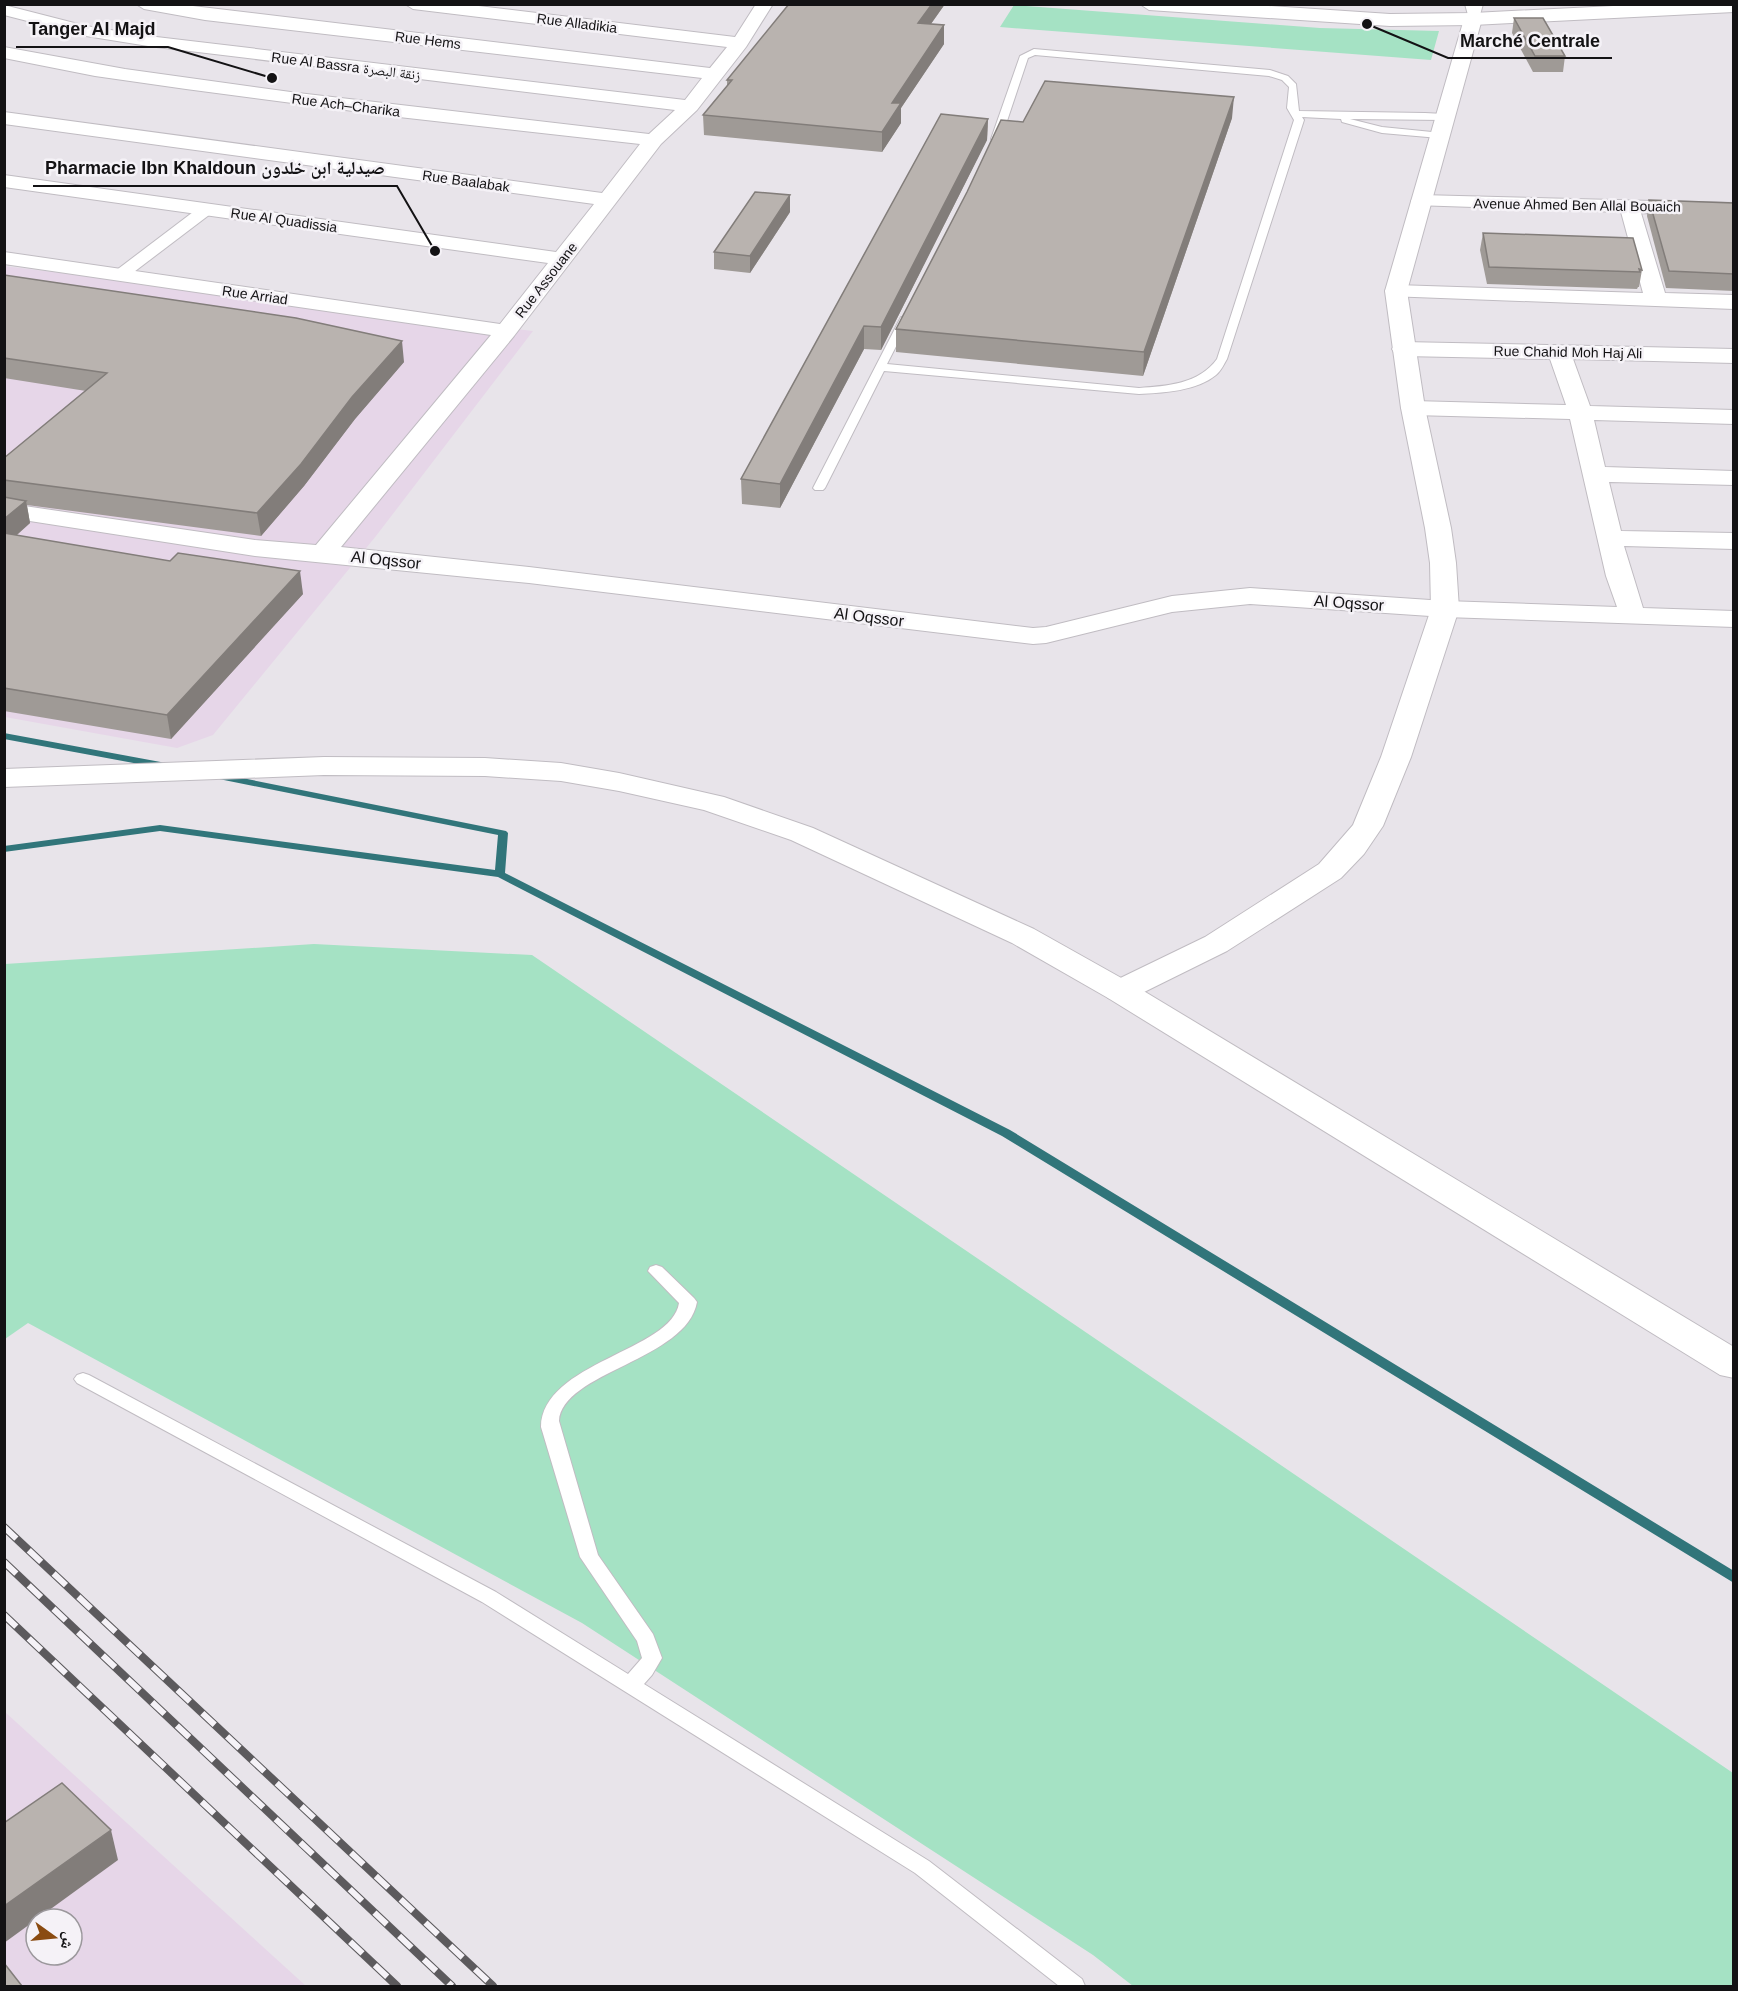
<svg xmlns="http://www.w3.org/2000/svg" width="1738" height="1991" viewBox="0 0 1738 1991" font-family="Helvetica,'Noto Naskh Arabic',sans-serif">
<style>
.industrial{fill:#e6d6e8;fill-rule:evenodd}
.green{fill:#a5e2c4}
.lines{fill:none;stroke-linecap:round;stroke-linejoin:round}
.stream{fill:#31757a;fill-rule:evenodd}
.service-casing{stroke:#c0bcc2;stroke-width:2}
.pedestrian-casing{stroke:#c0bcc2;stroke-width:2}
.minor-casing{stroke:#c0bcc2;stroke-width:2}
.tertiary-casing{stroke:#c0bcc2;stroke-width:2}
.secondary-casing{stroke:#c0bcc2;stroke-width:2}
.primary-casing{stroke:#c0bcc2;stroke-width:2}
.service{fill:#fff;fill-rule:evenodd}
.pedestrian{fill:#fff;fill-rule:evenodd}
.minor{fill:#fff;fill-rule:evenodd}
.tertiary{fill:#fff;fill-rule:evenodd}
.secondary{fill:#fff;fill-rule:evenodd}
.primary{fill:#fff;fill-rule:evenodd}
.rail-casing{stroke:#5c5a5d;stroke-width:8}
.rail{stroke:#f5f2f7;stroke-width:6;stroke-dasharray:17;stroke-linecap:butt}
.wall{fill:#9f9a96}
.shaded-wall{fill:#827d7a}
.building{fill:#b9b3af;stroke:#827d7a;stroke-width:1.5}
.labels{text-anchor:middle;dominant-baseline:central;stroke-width:5;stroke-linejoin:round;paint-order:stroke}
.far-street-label{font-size:14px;fill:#131214;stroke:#f5f2f7}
.street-label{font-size:16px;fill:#131214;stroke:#f5f2f7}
.leader{fill:none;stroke:#131214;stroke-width:2}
.callout-dot{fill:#131214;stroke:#f5f2f7;stroke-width:2}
.callout-label{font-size:18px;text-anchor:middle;font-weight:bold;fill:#131214;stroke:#f5f2f7;stroke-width:5;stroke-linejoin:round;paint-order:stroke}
</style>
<rect width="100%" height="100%" fill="#e8e4ea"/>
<!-- industrial -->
<g class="industrial">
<path d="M4 266 533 331 376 536 213 735 177 748 5 717Z"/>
<path d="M5 1712 306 1986H5ZM36 1919H72V1955H36Z"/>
</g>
<!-- green -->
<g class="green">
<path d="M1014 5 1320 28 1439 31 1431 60 1000 27Z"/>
<path d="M314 944 532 955 1733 1773V1986H1133L1093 1955 582 1623 28 1323 5 1339V964Z"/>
</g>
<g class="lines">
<!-- stream -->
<g class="stream">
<path d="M4 733 166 763 171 766 166 769 4 739Z"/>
<path d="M217 773 506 831 508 833 505 873 1010 1130 1734 1571V1583L1002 1136 498 877 160 831 4 852V846L160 825 495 870 498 835 214 778 212 776Z"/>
</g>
<defs>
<g id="service">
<path d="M1034 49 1270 70 1288 76 1296 84 1299 111 1425 113 1444 114 1449 117 1444 120 1350 119 1382 127 1442 133 1444 135 1439 138 1382 133 1342 122 1341 119 1302 117 1304 120 1227 359C1224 364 1221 371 1216 375 1197 391 1163 393 1139 394L884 371 825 488 823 490H815L813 488 901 317 910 319 887 364 1139 388C1167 386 1199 384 1217 359L1294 120 1287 108 1289 87 1282 80 1269 76 1035 55 1028 58 1001 139 993 141 991 139 1020 56Z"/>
<path d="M656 1265 662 1267 694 1298 697 1302C687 1360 562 1372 559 1421L598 1555 653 1634 662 1658 652 1675 644 1684 929 1861 1082 1979 1085 1986H1059L915 1873 482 1602 77 1383 74 1379 77 1375 83 1373 89 1375 496 1592 628 1674 642 1658 637 1641 580 1557 541 1427C542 1362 672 1351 679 1303L648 1271 650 1267Z"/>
</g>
<path id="pedestrian" d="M207 204 213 206 215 209 213 212 126 278H114L112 275 114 272 201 206Z"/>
<g id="minor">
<path d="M136 4H176L710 68 727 47 413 9 405 4H462L735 37 756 4H773L746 47 697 110 661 144 514 336 341 547 529 567 1033 628 1046 627 1172 596 1250 588 1445 601 1617 607 1606 576 1570 419 1413 415 1405 413 1401 408 1405 403 1413 401 1566 405 1550 359 1403 356 1395 354 1392 349 1395 344 1403 342 1734 349V363L1573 359 1590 406 1734 410V424L1594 420 1605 467 1734 471V485L1609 482 1621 531 1734 533V549L1624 546 1643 608 1734 611V627L1445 617 1250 604 1172 612 1046 643 1033 644 529 583 255 556 4 517V503L255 540 316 545 491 335 4 264V252L500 324 548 263 4 187V175L556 252 594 204 4 124V112L602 193 640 144 399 117 186 89 95 76 4 58V47L125 69 298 93 649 134 675 110 148 46 86 36 4 15V5L86 26 148 36 685 100 702 78 205 20 144 9Z"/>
<path d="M1465 4H1483L1480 15H1468Z"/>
<path d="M1421 195 1734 203V215L1641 213 1665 293 1734 295V309L1388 296 1385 291 1388 286 1396 285 1643 293 1621 212 1414 205 1411 201 1414 197Z"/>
</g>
<path id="tertiary" d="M1473 13 1480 15 1482 19 1407 291 1425 408 1451 528 1456 563 1459 609 1411 757 1383 826 1364 854 1341 878 1227 951 1132 998 1120 1001 1108 998 1104 991 1108 984 1205 937 1319 864 1353 825 1381 757 1431 609 1430 563 1425 528 1401 408 1385 291 1464 19 1466 15Z"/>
<path id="secondary" d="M1140 4H1240L1390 14 1473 13 1653 4H1734V12L1473 25 1390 26 1149 10Z"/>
<path id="primary" d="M324 757 485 758 561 763 619 773 724 797 813 828 1034 929 1132 984 1734 1347V1378L1720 1375 1108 998 1012 943 791 840 704 810 619 791 561 781 485 776 324 775 4 787V769Z"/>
</defs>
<!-- service casing -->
<use href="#service" class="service-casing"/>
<!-- pedestrian casing -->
<use href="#pedestrian" class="pedestrian-casing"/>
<!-- minor casing -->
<use href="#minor" class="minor-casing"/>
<!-- tertiary casing -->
<use href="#tertiary" class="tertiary-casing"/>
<!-- secondary casing -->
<use href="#secondary" class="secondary-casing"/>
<!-- primary casing -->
<use href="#primary" class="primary-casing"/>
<!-- service -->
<use href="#service" class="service"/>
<!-- pedestrian -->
<use href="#pedestrian" class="pedestrian"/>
<!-- minor -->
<use href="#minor" class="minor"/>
<!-- tertiary -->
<use href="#tertiary" class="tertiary"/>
<!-- secondary -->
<use href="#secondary" class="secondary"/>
<!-- primary -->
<use href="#primary" class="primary"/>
<defs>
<g id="rail">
<path d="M4 1527 493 1986"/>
<path d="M4 1562 452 1986"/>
<path d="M4 1615 397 1986"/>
</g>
</defs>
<!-- rail casing -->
<use href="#rail" class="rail-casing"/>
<!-- rail -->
<use href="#rail" class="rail"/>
</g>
<!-- wall -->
<g class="wall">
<path d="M945 4 931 24 944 44 901 108V123L882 152 704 135 703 115 727 86V80Z"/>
<path d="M1514 18 1565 56 1563 72H1533L1512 33Z"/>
<path d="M1232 118 1143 376 896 352V329L1023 122Z"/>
<path d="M988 119 987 140 881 350 864 349 780 508 742 504 741 479Z"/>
<path d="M1649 200 1734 203V291L1666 288 1647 216Z"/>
<path d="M790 212 750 273 714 269V252Z"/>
<path d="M1483 233 1642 270 1639 287H1638L1637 289 1487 284 1480 250Z"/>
<path d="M4 275 404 362 355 419 304 486 261 536 27 505 30 523 17 535 303 594 171 739 4 711V458L86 391 4 378Z"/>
</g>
<!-- shaded-wall -->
<g class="shaded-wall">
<path d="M932 4H945L918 42V23Z"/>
<path d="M944 25V44L901 108V123L882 152V132L892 103Z"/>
<path d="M1234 97 1232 118 1143 376 1144 352Z"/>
<path d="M988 119 987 140 881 350V327Z"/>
<path d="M790 195V212L750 273V256Z"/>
<path d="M864 326V349L780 508V484Z"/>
<path d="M402 341 404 362 355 419 304 486 261 536 257 513 352 397Z"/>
<path d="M26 501 30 523 4 546V519Z"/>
<path d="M300 571 303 594 171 739 167 715Z"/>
<path d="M111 1830 118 1860 4 1943V1906Z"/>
</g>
<!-- building -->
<g class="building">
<path d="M789 4H932L918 23 944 25 892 103H901L882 132 703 115 732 80H727Z"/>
<path d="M1514 18H1543L1565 56H1535Z"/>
<path d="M1045 81 1234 97 1144 352 896 329 967 192 1001 120 1023 122Z"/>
<path d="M941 114 988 119 881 327 864 326 780 484 741 479Z"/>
<path d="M755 192 790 195 750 256 714 252Z"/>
<path d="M1649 200 1734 203V274L1669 271Z"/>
<path d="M1483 233 1633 238 1642 270 1639 269 1640 272 1489 267Z"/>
<path d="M4 275 296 318 402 341 352 397 301 464 257 513 4 480V458L107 373 4 358Z"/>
<path d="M4 497 26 501 4 519Z"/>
<path d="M4 533 170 561 178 553 300 571 167 715 4 688Z"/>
<path d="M62 1783 111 1830 4 1906V1823Z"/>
<path d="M4 1963 22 1986H4Z"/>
</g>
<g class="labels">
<!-- far-street labels -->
<g class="far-street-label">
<text transform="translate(577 23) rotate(7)">Rue Alladikia</text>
<text transform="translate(428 40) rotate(7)">Rue Hems</text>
<text transform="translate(346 66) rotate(7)">Rue Al Bassra زنقة البصرة</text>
<text transform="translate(346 105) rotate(7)">Rue Ach–Charika</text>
<text transform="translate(466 181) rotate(8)">Rue Baalabak</text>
<text transform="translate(1577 205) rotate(1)">Avenue Ahmed Ben Allal Bouaich</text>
<text transform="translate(284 220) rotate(8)">Rue Al Quadissia</text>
<text transform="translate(546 280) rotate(-52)">Rue Assouane</text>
<text transform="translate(255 295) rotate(8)">Rue Arriad</text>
<text transform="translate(1568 352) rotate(1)">Rue Chahid Moh Haj Ali</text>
</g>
<!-- street labels -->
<g class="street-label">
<text transform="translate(386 560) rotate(6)">Al Oqssor</text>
<text transform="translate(1349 603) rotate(4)">Al Oqssor</text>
<text transform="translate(869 617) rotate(7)">Al Oqssor</text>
</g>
</g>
<!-- callouts -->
<path class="leader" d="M272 78L168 47H16M1367 24L1448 58H1612M435 251L397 186H33"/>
<g class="callout-dot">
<circle cx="272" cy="78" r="6"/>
<circle cx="1367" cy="24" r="6"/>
<circle cx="435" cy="251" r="6"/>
</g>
<g class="callout-label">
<text x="92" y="35">Tanger Al Majd</text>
<text x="1530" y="47">Marché Centrale</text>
<text x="215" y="174">Pharmacie Ibn Khaldoun صيدلية ابن خلدون</text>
</g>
<!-- border -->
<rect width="1738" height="1991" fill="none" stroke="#131214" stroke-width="12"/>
<!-- north arrow -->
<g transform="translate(54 1937) rotate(105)"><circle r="28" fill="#f5f2f7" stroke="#9b989c" stroke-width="1.5"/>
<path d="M0-4.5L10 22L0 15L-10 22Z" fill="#8a4b11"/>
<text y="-9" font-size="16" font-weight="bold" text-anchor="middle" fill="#131214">ش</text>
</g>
</svg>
